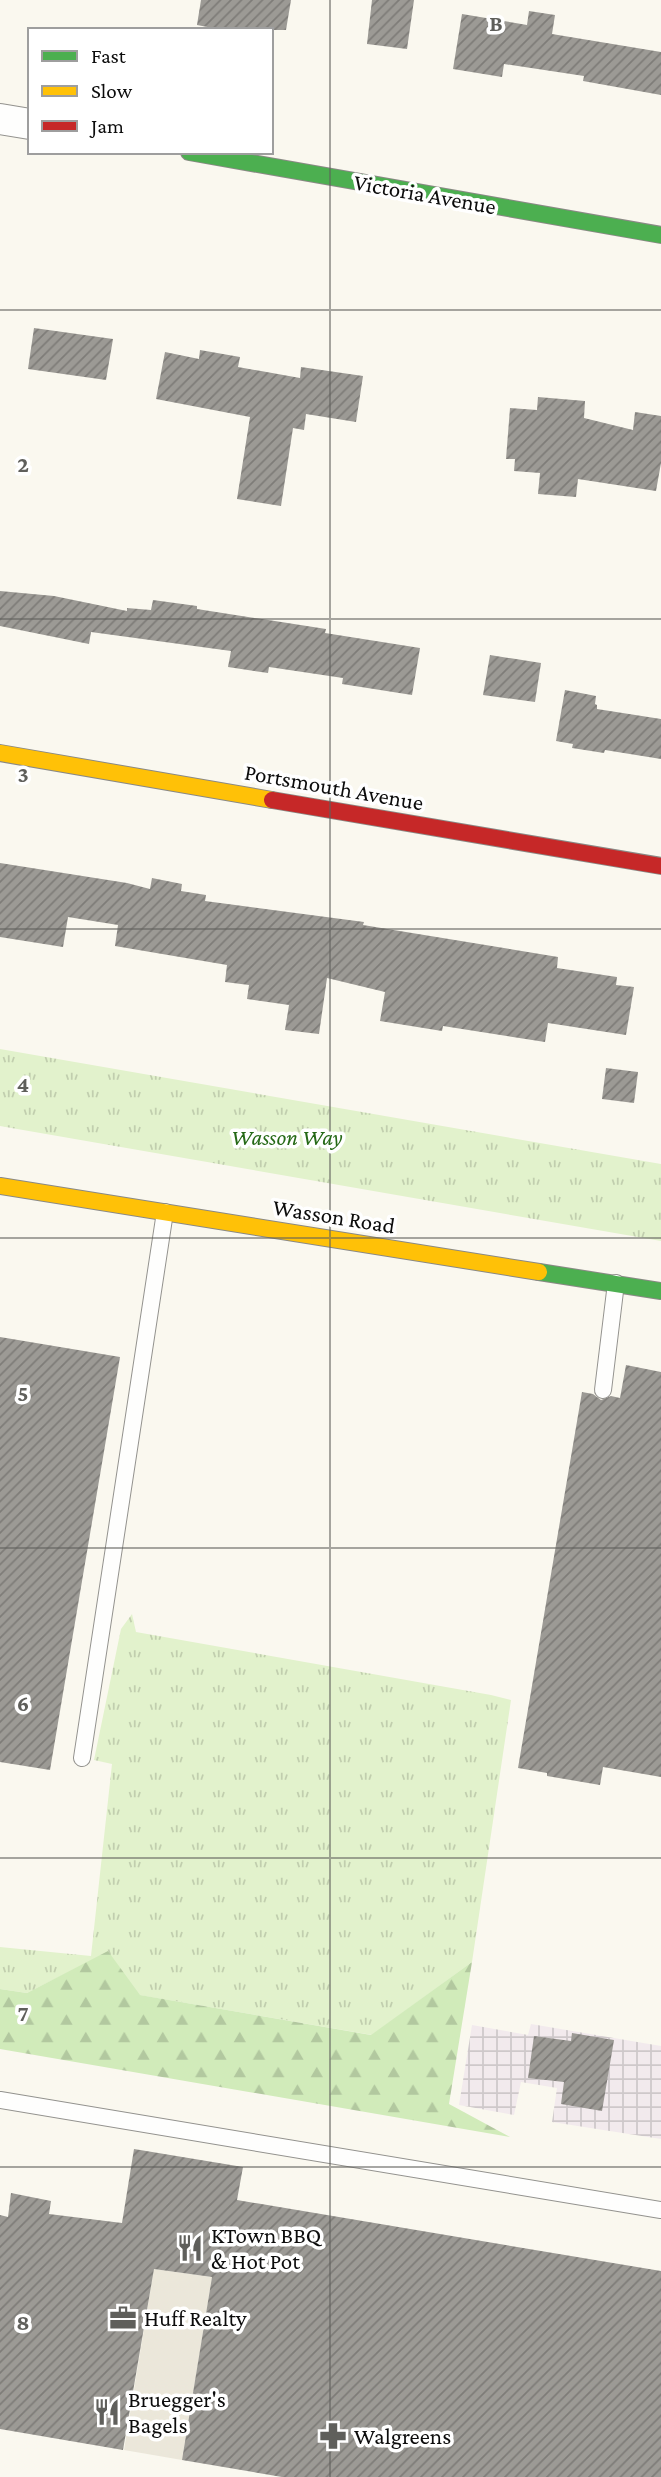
<svg xmlns="http://www.w3.org/2000/svg" width="661" height="2477" viewBox="0 0 661 2477" font-family="'Crimson Pro',serif">
<style>
.industrial{fill:url(#industrial-grid)}
.grass{fill:url(#grass-tufts)}
.forest{fill:url(#forest-firs)}
.plaza{fill:#ebe7da}
.building{fill:url(#building-hatch)}
.lines{fill:none;stroke-linecap:round;stroke-linejoin:round}
.lane-casing{stroke:#93928e;stroke-width:18}
.street-casing{stroke:#93928e;stroke-width:32}
.fast-casing{stroke:#8a8985;stroke-width:18}
.slow-casing{stroke:#8a8985;stroke-width:18}
.jam-casing{stroke:#8a8985;stroke-width:18}
.lane{stroke:#fefefd;stroke-width:16}
.street{stroke:#fefefd;stroke-width:30}
.fast{stroke:#4caf50;stroke-width:16}
.slow{stroke:#ffc107;stroke-width:16}
.jam{stroke:#c62828;stroke-width:16}
.grid{fill:none;stroke:#5f5f5b;stroke-width:2;stroke-opacity:0.55}
.labels{text-anchor:middle;dominant-baseline:central;stroke-width:7;stroke-linejoin:round;paint-order:stroke}
.street-label{font-size:23px;fill:#0c0c0c;stroke:#fff}
.park-label{font-size:23px;font-style:italic;fill:#256916;stroke:#fff}
.poi-label{font-size:23px;fill:#0c0c0c;stroke:#fff;text-anchor:start}
.grid-label{font-size:23px;text-anchor:middle;font-weight:bold;fill:#5f5f5b;stroke:#fff;stroke-width:7;stroke-linejoin:round;paint-order:stroke}
</style>
<defs>
<pattern id="industrial-grid" width="8" height="8" patternUnits="userSpaceOnUse" patternTransform="scale(1.75)"><rect width="8" height="8" fill="#f2eaed"/><path d="M0 4h8M4 0v8" fill="none" stroke="#cec8ca"/></pattern>
<pattern id="grass-tufts" width="24" height="20" patternUnits="userSpaceOnUse" patternTransform="scale(1.75)"><rect width="24" height="20" fill="#e2f2cc"/><path d="M3 7l-1-3M5 7V3M7 7l1-3M15 17l-1-3M17 17v-4M19 17l1-3" fill="none" stroke="#c1ceae"/></pattern>
<pattern id="forest-firs" width="22" height="20" patternUnits="userSpaceOnUse" patternTransform="scale(1.75)"><rect width="22" height="20" fill="#d1ebba"/><path d="M5 1l3.5 6h-7zM16 11l3.5 6h-7z" fill="#b2c89f"/></pattern>
<pattern id="building-hatch" width="6" height="6" patternUnits="userSpaceOnUse" patternTransform="scale(1.75)"><rect width="6" height="6" fill="#9c9a95"/><path d="M-1 1l2-2M0 6l6-6M5 7l2-2" fill="none" stroke="#7e7c78"/></pattern>
</defs>
<rect width="100%" height="100%" fill="#faf8ef"/>
<!-- industrial -->
<path class="industrial" d="M531 2024 661 2046V2139L552 2122 557 2088 521 2082 514 2115 459 2105 472 2025 528 2035Z"/>
<!-- grass -->
<g class="grass">
<path d="M0 1049 661 1164V1241L0 1126Z"/>
<path d="M132 1614 136 1632 491 1695 511 1700 472 1962 372 2035 139 1995 108 1952 27 1993 0 1989V1947L91 1956 112 1764 94 1760 121 1629Z"/>
</g>
<!-- forest -->
<path class="forest" d="M108 1951 140 1995 371 2035 472 1962 449 2104 510 2137 0 2049V1989L27 1993Z"/>
<!-- plaza -->
<path class="plaza" d="M154 2269 212 2277 182 2460 124 2450Z"/>
<!-- building -->
<g class="building">
<path d="M201 0H291L286 30H223L197 25Z"/>
<path d="M372 0H414L407 49 367 44Z"/>
<path d="M529 11 555 15 552 34 661 52V95L583 81 584 76 504 64 502 77 453 69 462 14 527 25Z"/>
<path d="M34 328 113 339 106 380 28 369Z"/>
<path d="M200 350 240 357 238 367 300 378 301 367 363 376 356 422 306 414 304 430 293 428 281 506 237 499 250 417 156 399 165 352 199 359Z"/>
<path d="M538 397 585 401 584 418 633 430 635 412 661 416V463L656 491 578 479 576 497 538 494 540 473 514 471 515 459H506L510 408 537 410Z"/>
<path d="M0 591 54 596 127 611V608L151 610 153 600 197 606V609L326 629 325 633 420 648 412 695 342 684 343 678 269 667 268 673 228 667 231 651 91 632 89 644 0 626Z"/>
<path d="M490 655 541 663 535 702 483 695Z"/>
<path d="M565 690 596 696 595 704 597 705V709L661 719V759L605 750 604 753 572 748 573 744 556 741Z"/>
<path d="M0 863 127 883 150 889 152 878 182 884 181 891 206 895 205 901 364 922 363 925 558 957 557 968 617 977 616 985 634 987 626 1035 548 1023 545 1042 443 1026 442 1031 380 1021 385 992 327 978 319 1034 285 1030 289 1005 247 999 249 985 225 982 227 965 115 946 118 925 68 917 63 947 0 937Z"/>
<path d="M606 1068 638 1072 634 1103 602 1099Z"/>
<path d="M0 1337 120 1357 50 1770 0 1762Z"/>
<path d="M626 1365 661 1372V1777L603 1767 600 1785 547 1776V1773L518 1768 582 1392 593 1394 601 1400 611 1396 620 1398Z"/>
<path d="M572 2033 614 2040 602 2111 561 2104 564 2082 528 2078 534 2036 571 2041Z"/>
<path d="M134 2149 243 2167 237 2200 661 2271V2477H282L182 2460 212 2277 154 2269 123 2450 0 2429V2215L8 2217 11 2193 51 2201 49 2214 122 2223Z"/>
</g>
<g class="lines">
<defs>
<g id="lane">
<path d="M603 1390 616 1283"/>
<path d="M82 1758 165 1212"/>
<path d="M0 2100 661 2210"/>
</g>
<path id="street" d="M0 119 30 124"/>
<g id="fast">
<path d="M189 152 661 235"/>
<path d="M539 1272 661 1291"/>
</g>
<g id="slow">
<path d="M0 753 272 800"/>
<path d="M0 1186 539 1272"/>
</g>
<path id="jam" d="M272 800 661 866"/>
</defs>
<!-- lane casing -->
<use href="#lane" class="lane-casing"/>
<!-- street casing -->
<use href="#street" class="street-casing"/>
<!-- fast casing -->
<use href="#fast" class="fast-casing"/>
<!-- slow casing -->
<use href="#slow" class="slow-casing"/>
<!-- jam casing -->
<use href="#jam" class="jam-casing"/>
<!-- lane -->
<use href="#lane" class="lane"/>
<!-- street -->
<use href="#street" class="street"/>
<!-- fast -->
<use href="#fast" class="fast"/>
<!-- slow -->
<use href="#slow" class="slow"/>
<!-- jam -->
<use href="#jam" class="jam"/>
</g>
<!-- grid -->
<path class="grid" d="M330 0V2477M0 310H661M0 619H661M0 929H661M0 1238H661M0 1548H661M0 1858H661M0 2167H661"/>
<!-- icons -->
<defs>
<symbol id="restaurant-bare" viewBox="-9 -9 18 18"><path d="M-5-6h1v4h1v-4h1v4h1v-4h1v5L-1.5 .5V6h-2V.5L-5-1ZM5-6V6H3V1.5H1.5Q1.5-4 5-6Z" fill="#5f5f5b" stroke="#fff" stroke-width="2.5" paint-order="stroke"/></symbol>
<symbol id="office-bare" viewBox="-9 -9 18 18"><path d="M-6-3h4V-5.5h4V-3h4V5H-6ZM-1-4.5V-3h2v-1.5ZM-6 0V1H6V0Z" fill="#5f5f5b" stroke="#fff" stroke-width="2.5" paint-order="stroke"/></symbol>
<symbol id="pharmacy-bare" viewBox="-9 -9 18 18"><path d="M-2-6h4v4h4v4h-4v4h-4v-4h-4v-4h4Z" fill="#5f5f5b" stroke="#fff" stroke-width="2.5" paint-order="stroke"/></symbol>
</defs>
<g fill-rule="evenodd">
<use href="#restaurant-bare" x="171" y="2229" width="38" height="38"/>
<use href="#office-bare" x="104" y="2299" width="38" height="38"/>
<use href="#restaurant-bare" x="88" y="2393" width="38" height="38"/>
<use href="#pharmacy-bare" x="314" y="2417" width="38" height="38"/>
</g>
<g class="labels">
<!-- street labels -->
<g class="street-label">
<text transform="translate(425 194) rotate(10)">Victoria Avenue</text>
<text transform="translate(334 787) rotate(10)">Portsmouth Avenue</text>
<text transform="translate(334 1216) rotate(9)">Wasson Road</text>
</g>
<!-- park labels -->
<g class="park-label">
<text x="287" y="1137">Wasson Way</text>
</g>
<!-- poi labels -->
<g class="poi-label">
<text x="211" y="2235">KTown BBQ<tspan x="211" dy="26">&amp; Hot Pot</tspan></text>
<text x="144" y="2318">Huff Realty</text>
<text x="128" y="2399">Bruegger's<tspan x="128" dy="26">Bagels</tspan></text>
<text x="354" y="2436">Walgreens</text>
</g>
</g>
<g class="grid-label">
<text x="496" y="31">B</text>
<text x="23" y="472">2</text>
<text x="23" y="782">3</text>
<text x="23" y="1092">4</text>
<text x="23" y="1401">5</text>
<text x="23" y="1711">6</text>
<text x="23" y="2021">7</text>
<text x="23" y="2330">8</text>
</g>
<!-- legend -->
<rect x="28" y="28" width="245" height="126" fill="#ffffff" stroke="#9e9e9e" stroke-width="2"/>
<rect x="42" y="51" width="35" height="10" fill="#4caf50" stroke="#9e9e9e" stroke-width="2"/>
<text x="91" y="63" font-size="21" fill="#0c0c0c">Fast</text>
<rect x="42" y="86" width="35" height="10" fill="#ffc107" stroke="#9e9e9e" stroke-width="2"/>
<text x="91" y="98" font-size="21" fill="#0c0c0c">Slow</text>
<rect x="42" y="121" width="35" height="10" fill="#c62828" stroke="#9e9e9e" stroke-width="2"/>
<text x="91" y="133" font-size="21" fill="#0c0c0c">Jam</text>
</svg>
